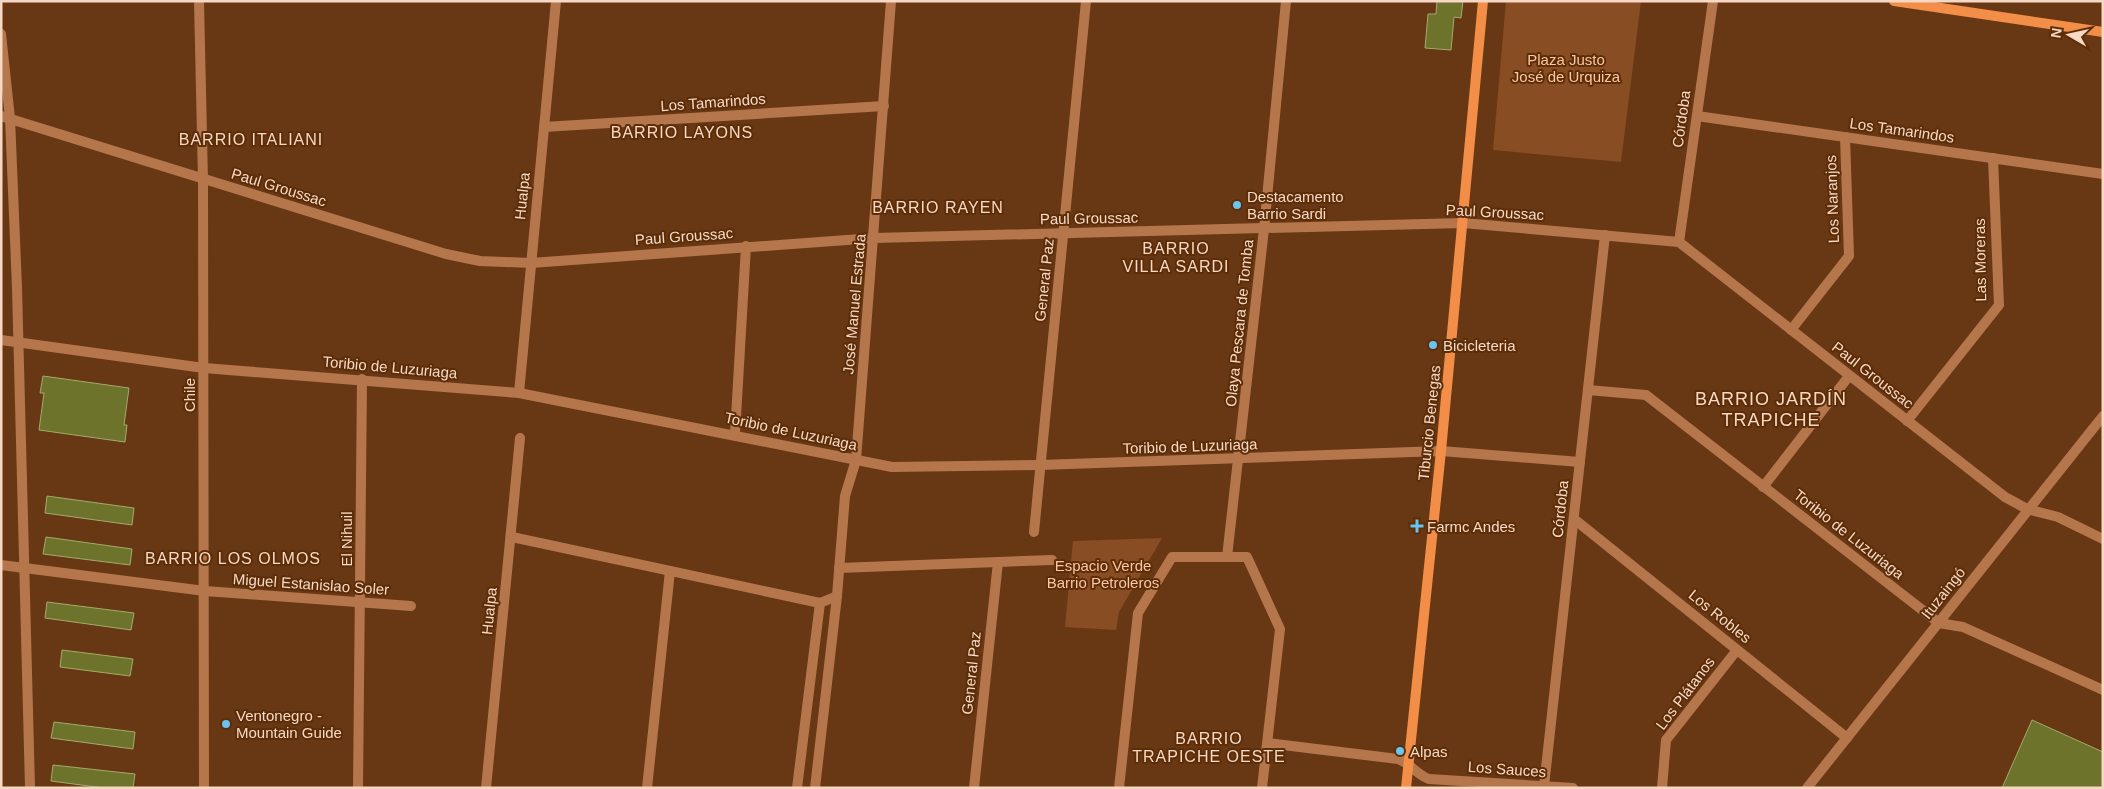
<svg xmlns="http://www.w3.org/2000/svg" width="2104" height="789" viewBox="0 0 2104 789" font-family="Helvetica,sans-serif">
<style>
.green{fill:#884d23}
.building{fill:#6e732c;stroke:#a4aa6c}
.lines{fill:none;stroke-linecap:round;stroke-linejoin:round}
.minor{stroke:#b5764c;stroke-width:10}
.tertiary{stroke:#b5764c;stroke-width:10}
.secondary{stroke:#f28e47;stroke-width:10}
.poi-dot{fill:#6ac3f1;stroke:#5c2d07;stroke-width:2}
.labels{text-anchor:middle;dominant-baseline:central;stroke-width:4;stroke-linejoin:round;paint-order:stroke}
.park-label{font-size:15px;fill:#fbc6a5;stroke:#5c2d07}
.street-label{font-size:15px;fill:#f6d8c5;stroke:#5c2d07}
.poi-label{font-size:15px;fill:#f6d8c5;stroke:#5c2d07;text-anchor:start}
.neighbourhood-label{font-size:16px;letter-spacing:1px;fill:#f6d8c5;stroke:#5c2d07}
.quarter-label{font-size:18px;letter-spacing:1px;fill:#f6d8c5;stroke:#5c2d07}
</style>
<rect width="100%" height="100%" fill="#683814"/>
<!-- green -->
<g class="green">
<path d="M1506 1H1641L1621 162 1493 150Z"/>
<path d="M1162 538 1119 612 1116 630 1065 627 1073 541Z"/>
</g>
<!-- building -->
<g class="building">
<path d="M1437 1H1463L1461 18 1454 17 1451 50 1425 48 1428 14H1436Z"/>
<path d="M43 376 129 388 124 425H127L125 442 39 430 44 393H40Z"/>
<path d="M47 496 134 508 132 525 45 513Z"/>
<path d="M46 537 132 549 130 565 43 554Z"/>
<path d="M47 602 134 613 131 630 45 618Z"/>
<path d="M62 650 133 659 130 676 60 667Z"/>
<path d="M2032 720 2103 752V788H2002Z"/>
<path d="M54 722 135 732 133 749 51 738Z"/>
<path d="M53 765 135 774 133 788H104L51 781Z"/>
</g>
<g class="lines">
<!-- minor -->
<g class="minor">
<path d="M199 1 203 180 204 788"/>
<path d="M1 116 446 254 480 261 531 263 874 238 1463 223 1679 242 2005 497 2027 509 2058 517 2103 539"/>
<path d="M1697 116 2103 174"/>
<path d="M544 127 884 106"/>
<path d="M1679 242 1713 1"/>
<path d="M1791 330 1849 256 1845 137"/>
<path d="M1 340 204 368 519 393 892 467 1040 465 1441 451 1580 462"/>
<path d="M1588 390 1646 395 1939 623 1963 627 2103 690"/>
<path d="M519 393 556 1"/>
<path d="M1907 421 1999 305 1993 158"/>
<path d="M735 434 746 246"/>
<path d="M1763 487 1849 376"/>
<path d="M1574 519 1847 738"/>
<path d="M1034 532 1086 1"/>
<path d="M512 537 820 603 837 596"/>
<path d="M1227 557 1264 229 1286 1"/>
<path d="M1 565 205 591 411 606"/>
<path d="M839 568 1052 560"/>
<path d="M1267 743 1398 759C1410 763 1417 775 1429 779L1573 788"/>
<path d="M1544 786 1605 235"/>
<path d="M358 788 362 379"/>
<path d="M486 788 520 438"/>
<path d="M647 788 670 571"/>
<path d="M797 788 820 603"/>
<path d="M815 788 837 596 845 496 856 460 891 1"/>
<path d="M974 788 998 562"/>
<path d="M1119 788 1138 613 1172 557H1247L1280 629 1262 788"/>
<path d="M1662 788 1666 740 1737 650"/>
</g>
<!-- tertiary -->
<g class="tertiary">
<path d="M1 34 10 118 17 288 30 788"/>
<path d="M1807 788 2103 416"/>
</g>
<!-- secondary -->
<g class="secondary">
<path d="M1894 1 2103 32"/>
<path d="M1406 788 1441 451 1483 1"/>
</g>
</g>
<!-- markers -->
<g class="poi-dot">
<circle cx="1237" cy="205" r="5"/>
<circle cx="1433" cy="345" r="5"/>
<path d="M1414.5 518.5h5v5h5v5h-5v5h-5v-5h-5v-5h5z"/>
<circle cx="226" cy="724" r="5"/>
<circle cx="1400" cy="751" r="5"/>
</g>
<g class="labels">
<!-- park labels -->
<g class="park-label">
<text x="1566" y="59">Plaza Justo<tspan x="1566" dy="17">José de Urquiza</tspan></text>
<text x="1103" y="565">Espacio Verde<tspan x="1103" dy="17">Barrio Petroleros</tspan></text>
</g>
<!-- street labels -->
<g class="street-label">
<text transform="translate(713 102) rotate(-4)">Los Tamarindos</text>
<text transform="translate(1681 119) rotate(-82)">Córdoba</text>
<text transform="translate(1902 130) rotate(8)">Los Tamarindos</text>
<text transform="translate(279 187) rotate(17)">Paul Groussac</text>
<text transform="translate(522 196) rotate(-84)">Hualpa</text>
<text transform="translate(1832 199) rotate(-92)">Los Naranjos</text>
<text transform="translate(1495 212) rotate(3)">Paul Groussac</text>
<text transform="translate(1089 218) rotate(-1)">Paul Groussac</text>
<text transform="translate(684 236) rotate(-4)">Paul Groussac</text>
<text transform="translate(1980 260) rotate(-91)">Las Moreras</text>
<text transform="translate(1044 280) rotate(-84)">General Paz</text>
<text transform="translate(854 304) rotate(-85)">José Manuel Estrada</text>
<text transform="translate(1239 323) rotate(-84)">Olaya Pescara de Tomba</text>
<text transform="translate(390 367) rotate(5)">Toribio de Luzuriaga</text>
<text transform="translate(1873 375) rotate(38)">Paul Groussac</text>
<text transform="translate(189 395) rotate(-90)">Chile</text>
<text transform="translate(1429 423) rotate(-84)">Tiburcio Benegas</text>
<text transform="translate(791 431) rotate(12)">Toribio de Luzuriaga</text>
<text transform="translate(1190 446) rotate(-2)">Toribio de Luzuriaga</text>
<text transform="translate(1560 509) rotate(-84)">Córdoba</text>
<text transform="translate(1849 534) rotate(38)">Toribio de Luzuriaga</text>
<text transform="translate(346 539) rotate(-90)">El Nihuil</text>
<text transform="translate(311 584) rotate(4)">Miguel Estanislao Soler</text>
<text transform="translate(1943 593) rotate(-52)">Ituzaingó</text>
<text transform="translate(489 611) rotate(-84)">Hualpa</text>
<text transform="translate(1720 616) rotate(39)">Los Robles</text>
<text transform="translate(971 673) rotate(-84)">General Paz</text>
<text transform="translate(1685 693) rotate(-53)">Los Plátanos</text>
<text transform="translate(1507 769) rotate(4)">Los Sauces</text>
</g>
<!-- poi labels -->
<g class="poi-label">
<text x="1247" y="196">Destacamento<tspan x="1247" dy="17">Barrio Sardi</tspan></text>
<text x="1443" y="345">Bicicleteria</text>
<text x="1427" y="526">Farmc Andes</text>
<text x="236" y="715">Ventonegro -<tspan x="236" dy="17">Mountain Guide</tspan></text>
<text x="1410" y="751">Alpas</text>
</g>
<!-- neighbourhood labels -->
<g class="neighbourhood-label">
<text x="682" y="132">BARRIO LAYONS</text>
<text x="251" y="139">BARRIO ITALIANI</text>
<text x="938" y="207">BARRIO RAYEN</text>
<text x="1176" y="248">BARRIO<tspan x="1176" dy="18">VILLA SARDI</tspan></text>
<text x="233" y="558">BARRIO LOS OLMOS</text>
<text x="1209" y="738">BARRIO<tspan x="1209" dy="18">TRAPICHE OESTE</tspan></text>
</g>
<!-- quarter labels -->
<g class="quarter-label">
<text x="1771" y="399">BARRIO JARDÍN<tspan x="1771" dy="21">TRAPICHE</tspan></text>
</g>
</g>
<!-- border -->
<rect width="2104" height="789" fill="none" stroke="#f6d8c5" stroke-width="5"/>
<!-- north arrow -->
<g transform="translate(2069 35) rotate(279)" stroke="#5c2d07" stroke-width="4" paint-order="stroke">
<path d="M0-4L9 19L0 12L-9 19Z" fill="#f6d8c5"/>
<text y="-8" font-size="14" font-weight="bold" text-anchor="middle" fill="#f6d8c5">N</text>
</g>
</svg>
